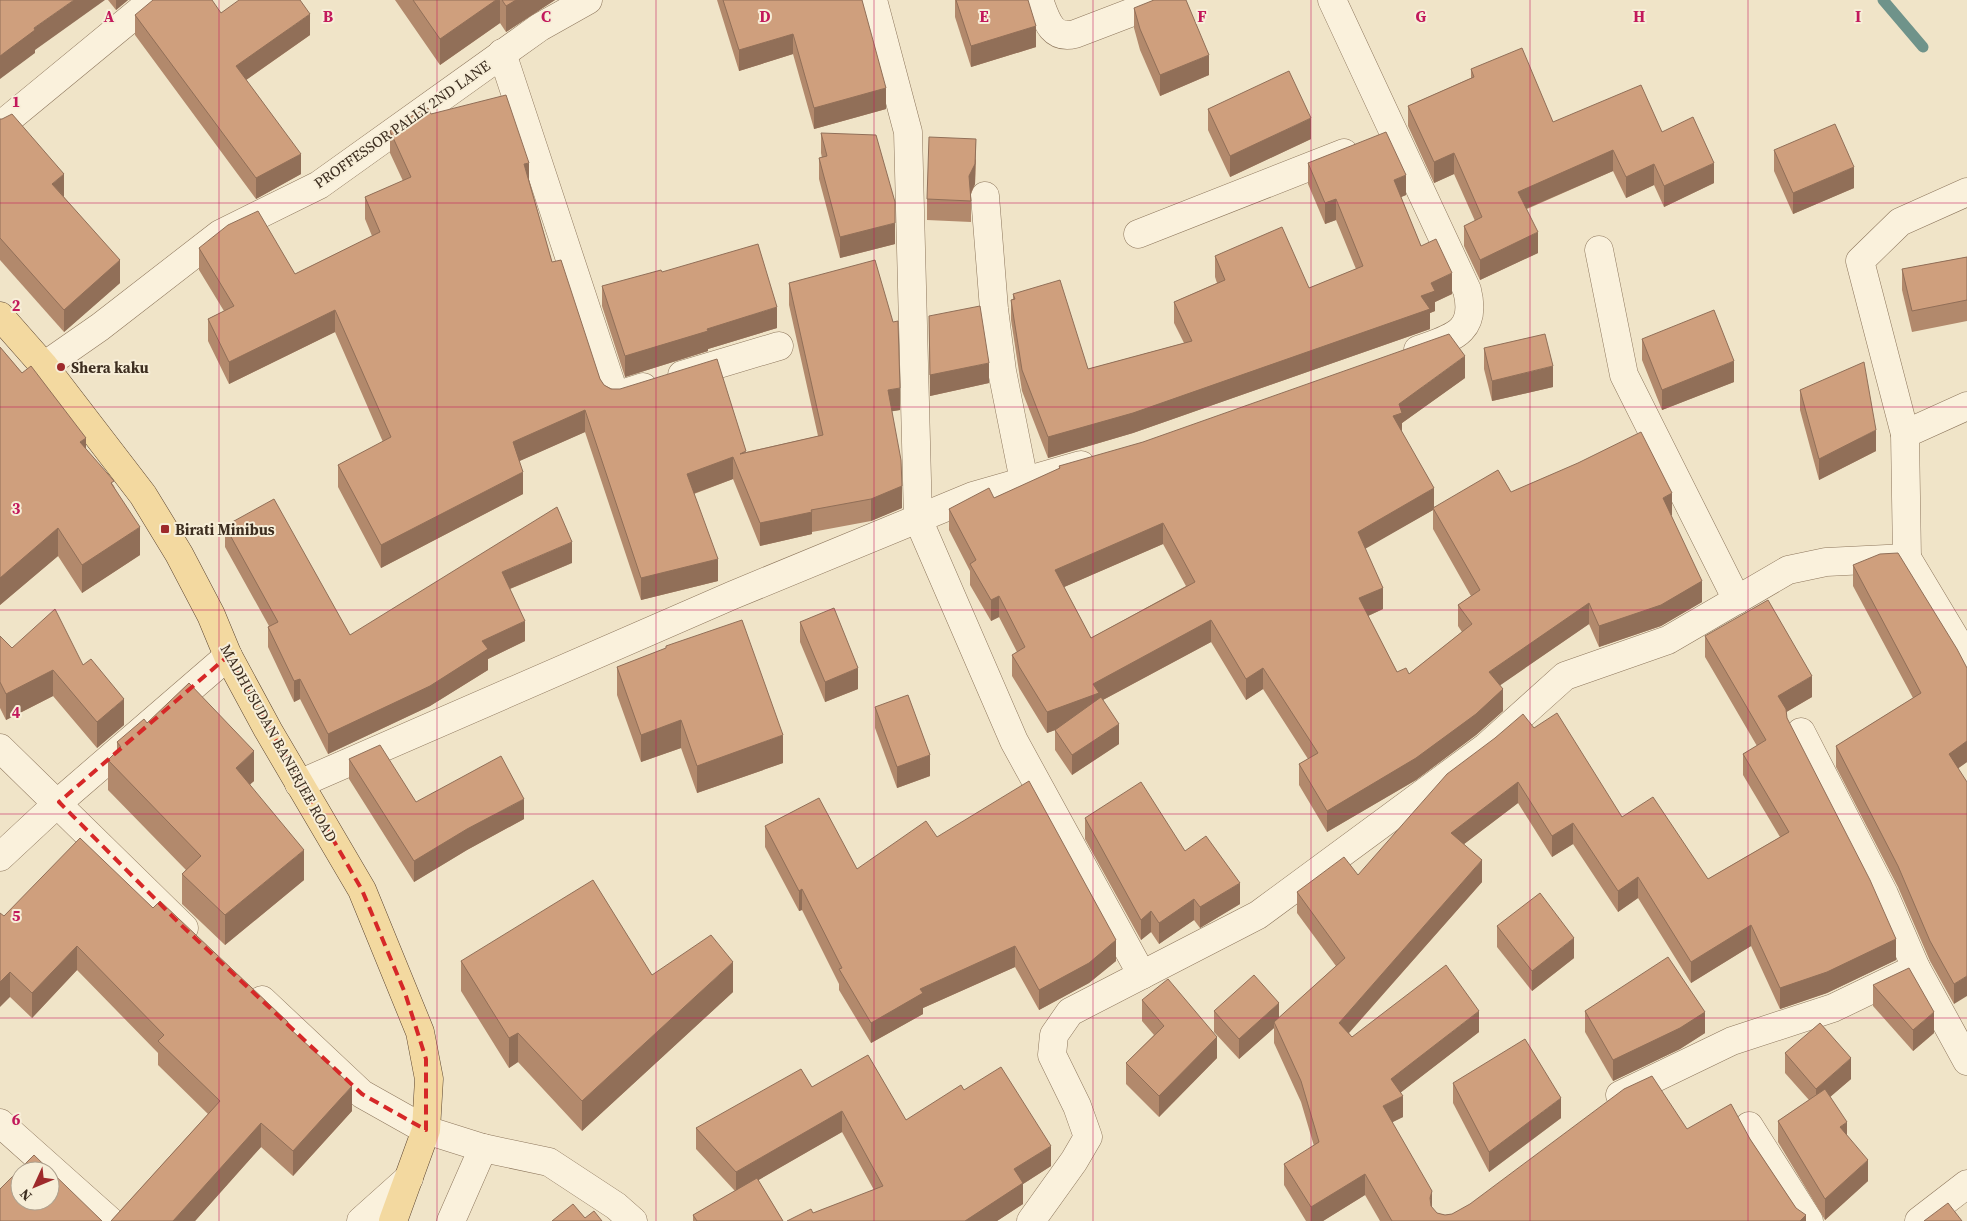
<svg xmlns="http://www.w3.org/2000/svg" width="1967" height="1221" viewBox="0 0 1967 1221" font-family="'Source Serif 4',serif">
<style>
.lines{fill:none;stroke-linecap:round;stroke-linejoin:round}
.stream{stroke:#6f938a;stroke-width:11}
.minor-casing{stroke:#8d765c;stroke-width:29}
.major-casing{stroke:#5b4430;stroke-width:29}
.minor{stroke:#faf1dc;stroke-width:28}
.major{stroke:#f3d9a0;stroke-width:28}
.wall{fill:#b2896c;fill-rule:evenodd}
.shaded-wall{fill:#916f58}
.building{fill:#cf9f7d;stroke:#916f58;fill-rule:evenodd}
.marked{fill:none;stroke:#d62828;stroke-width:4;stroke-dasharray:10 6;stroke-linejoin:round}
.grid{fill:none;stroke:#c2185b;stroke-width:1;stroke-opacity:0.55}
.poi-dot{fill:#9e2a2b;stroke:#f7eed8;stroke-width:2}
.labels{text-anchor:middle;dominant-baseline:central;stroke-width:4;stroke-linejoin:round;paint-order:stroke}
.street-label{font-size:15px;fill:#3d2e20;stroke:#f7eed8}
.poi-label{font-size:15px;font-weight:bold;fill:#3d2e20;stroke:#f7eed8;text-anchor:start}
.grid-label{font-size:16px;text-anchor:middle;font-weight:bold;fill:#c2185b;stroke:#f7eed8;stroke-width:4;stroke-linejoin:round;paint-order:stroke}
</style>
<rect width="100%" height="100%" fill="#f0e4c8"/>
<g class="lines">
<!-- stream -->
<path class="stream" d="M1883 0 1923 47"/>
<defs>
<g id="minor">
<path d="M873 0 908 132 918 519 1014 741 1142 975"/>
<path d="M1039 0C1046 19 1051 40 1075 34L1164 0"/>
<path d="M1332 0 1467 290C1478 333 1451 338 1418 350"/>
<path d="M502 53 615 396 643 387"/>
<path d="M0 126 153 0"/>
<path d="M985 196 994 309 1002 371 1024 481"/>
<path d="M1138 234 1344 153"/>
<path d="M1599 250 1624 375 1737 600"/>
<path d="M44 366 100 327 220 234 319 185 540 27 588 0"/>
<path d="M682 375 779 346"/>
<path d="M1905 434 1860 261 1900 222 1967 192"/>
<path d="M1907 558 1967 658"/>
<path d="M1801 732 1884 894 1916 968"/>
<path d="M0 748 184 928"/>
<path d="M299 784 733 595 973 496 1081 465"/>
<path d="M0 857 59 802 228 656"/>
<path d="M262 1000 362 1094 426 1130 483 1148 549 1162 616 1206 633 1221"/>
<path d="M1620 1095 1732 1041 1833 1008 1916 968 1967 1061"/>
<path d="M0 1123 110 1221"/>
<path d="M1749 1126 1809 1221"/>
<path d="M361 1221 409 1178"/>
<path d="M451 1221 483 1148"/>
<path d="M1031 1221 1074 1161 1088 1137 1077 1106 1052 1055 1054 1035 1070 1012 1258 915 1486 747 1565 676 1668 640 1788 570 1826 562 1907 558 1905 434 1967 406"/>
<path d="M1919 1221 1967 1184"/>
</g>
<path id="major" d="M0 316 44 366 143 495 179 554 211 615 228 656 268 730 362 890 420 1032 429 1079 426 1130 393 1221"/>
</defs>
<!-- minor casing -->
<use href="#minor" class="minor-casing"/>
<!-- major casing -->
<use href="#major" class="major-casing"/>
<!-- minor -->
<use href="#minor" class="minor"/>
<!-- major -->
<use href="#major" class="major"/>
</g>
<!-- wall -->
<g class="wall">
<path d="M108 0H128L116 10Z"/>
<path d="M395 0H555L506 32 500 23 440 65Z"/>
<path d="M717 0H862L886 109 814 129 793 54 739 71Z"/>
<path d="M955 0H1028L1036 47 971 67 955 17Z"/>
<path d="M1134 8 1209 75 1160 96 1140 50 1134 28Z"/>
<path d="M221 13 310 35 246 80 301 174 256 199 135 35V15Z"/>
<path d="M1471 69 1553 122 1662 132 1714 183 1664 207 1654 185 1626 198 1613 171 1527 209 1538 253 1480 280 1464 246V226L1475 221 1454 174 1434 183 1408 126V106L1471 78Z"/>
<path d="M1208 109 1311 139 1230 177 1208 130Z"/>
<path d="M431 114 529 180 552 262 600 379 604 385 746 452 818 436 789 305V283L900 410 892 411 902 508 871 521 812 532V534L760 546 733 479 694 494 718 581 641 600 585 432 519 461 523 494 381 568 338 487V465L383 442 335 332 229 384 208 341V319L224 311 199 270V248L295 274 372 236 365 219V197L403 181 390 153V131Z"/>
<path d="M0 119 64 197 120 283 64 332 0 260Z"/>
<path d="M821 133 895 244 840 258 819 179V158H822L821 153Z"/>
<path d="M1774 150 1854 188 1793 214 1774 171Z"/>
<path d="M976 159 975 184 971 194V222L927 220V199Z"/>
<path d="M1308 163 1406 195 1401 197 1421 246 1452 294 1435 302V311L1430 313V329L1133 433 1048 458 1022 391 1011 320V300L1013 299V294L1088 369 1184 343 1174 323V302L1217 283 1215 277V256L1309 288 1356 269 1336 220 1325 224 1308 184Z"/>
<path d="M1967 257V321L1912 332 1902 290V269Z"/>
<path d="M662 272 777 328 708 349V351L625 377 602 306V286Z"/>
<path d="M929 316 989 383 930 396Z"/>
<path d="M1642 339 1734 382 1662 410 1642 360Z"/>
<path d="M0 347 86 449 114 486 140 555 82 593 58 556 0 605Z"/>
<path d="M1484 348 1553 387 1492 401 1484 369Z"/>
<path d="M1465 378 1402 423V432L1434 507 1511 492 1672 515H1671L1702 602 1661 626 1599 647 1589 624 1500 685 1503 711 1476 735 1416 780 1327 832 1299 785V764L1308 759 1263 689 1246 700 1211 642 1103 700 1119 744 1072 775 1055 750V730L1047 733 1012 676V655L1017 652 999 617 991 621 970 585V571L949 530V509L994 498 1059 469V466ZM1433 510V529L1471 596 1458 605V626L1462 632 1409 674 1397 672 1368 616 1383 609 1365 548ZM1163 544 1186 586 1091 638 1064 587Z"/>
<path d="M1800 390 1876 451 1819 480 1800 410Z"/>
<path d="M225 526 350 635 572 563 510 589 525 641 488 659V670L430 706 328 754 300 699 294 702 268 647V627L269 626 225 547Z"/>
<path d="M1853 565 1967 668V762L1958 768 1954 1004 1930 961 1898 887 1836 767V746L1913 698 1853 586Z"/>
<path d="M800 622 858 689 825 702 800 642Z"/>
<path d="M0 636 12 648 83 665 124 725 97 748 53 696 6 720 0 708Z"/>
<path d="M1705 636 1812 697 1786 712 1787 718 1896 960 1827 993 1780 1009 1751 946 1691 983 1638 898 1618 912 1573 844 1552 857 1518 803 1464 844 1482 882 1349 1033 1352 1037 1479 1032 1401 1092 1403 1117 1392 1122 1432 1208 1437 1213 1445 1215 1452 1214 1687 1129 1750 1139 1796 1208 1806 1221H1380L1365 1195 1323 1221H1306L1284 1185V1164L1314 1146 1301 1102 1274 1043V1028L1239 1059 1214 1032V1011L1279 1018 1336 966 1297 913V892L1358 875 1534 728 1622 817 1708 879 1780 837 1743 775V754L1757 746 1705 657Z"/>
<path d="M666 646 783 763 697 793 681 748 641 762 617 695V667L666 649Z"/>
<path d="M875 707 930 776 897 788 875 728Z"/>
<path d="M147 723 254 781 250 784 304 880 225 945 182 904V874L186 870 108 790V760L117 751V742Z"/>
<path d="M349 759 416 802 524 819 467 850 414 882 349 779Z"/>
<path d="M1085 818 1185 851 1240 904 1200 928 1194 920 1159 944 1151 932 1141 940 1085 839Z"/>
<path d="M765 826 857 869 937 837 1116 961 1089 983 1039 1010 1015 967 923 1008V1014L871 1043 839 990V984L802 910 799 911 765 847Z"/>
<path d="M153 908 288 1028 352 1111 293 1176 261 1147 195 1221H111L208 1114 158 1065V1053L77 970 32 1018 10 997 4 916Z"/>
<path d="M1497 926 1574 958 1532 991 1497 947Z"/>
<path d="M461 961 652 975 733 992 582 1131 518 1062 509 1068 461 991Z"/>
<path d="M1873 985 1934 1033 1913 1051 1873 1006Z"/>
<path d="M1142 1000 1217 1058 1159 1117 1126 1084V1063L1154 1035 1142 1021Z"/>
<path d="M1585 1011 1705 1033 1680 1049 1613 1081 1585 1032Z"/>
<path d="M1785 1053 1851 1079 1830 1097 1847 1136 1868 1181 1825 1220 1778 1142V1121L1809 1100 1785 1073Z"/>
<path d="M1453 1083 1561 1118 1489 1172 1453 1103Z"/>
<path d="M812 1087 906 1120 964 1090 1051 1166 1023 1184V1204L997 1221H787L813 1213 874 1190 842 1132 758 1180 783 1221H693V1215L735 1191 696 1149V1128Z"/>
</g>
<!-- shaded-wall -->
<g class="shaded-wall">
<path d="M74 0H105L35 50V53L0 79V56L34 28Z"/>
<path d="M116 0H128L116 10Z"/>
<path d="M496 0H500V23L440 65V39Z"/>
<path d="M516 0H555L506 32V6Z"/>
<path d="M310 14V35L236 87V66Z"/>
<path d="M1036 26V47L971 67V46Z"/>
<path d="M793 34V54L739 71V50Z"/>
<path d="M1209 55V75L1160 96V75Z"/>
<path d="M886 88V109L814 129V108Z"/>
<path d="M1311 118V139L1230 177V156Z"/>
<path d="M976 139 975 184 969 197V176Z"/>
<path d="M1613 150V171L1518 212V192Z"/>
<path d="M1454 153V174L1434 183V162Z"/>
<path d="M301 154V174L256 199V178Z"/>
<path d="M529 163V185L524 164Z"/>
<path d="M1714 163V183L1664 207V186Z"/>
<path d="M1654 164V185L1626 198V177Z"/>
<path d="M1854 167V188L1793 214V193Z"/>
<path d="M64 174V197L52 184Z"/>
<path d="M1406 175V195L1394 200V180Z"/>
<path d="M1336 199V220L1325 224V203Z"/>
<path d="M895 223V244L840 258V237Z"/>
<path d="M1538 232V253L1480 280V260Z"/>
<path d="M120 260V283L64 332V310Z"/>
<path d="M1452 273V294L1435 302V311L1430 313V329L1133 433 1048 458V437L1421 296 1431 283Z"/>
<path d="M777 307V328L708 349V351L625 377V356L707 329Z"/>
<path d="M335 310V332L229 384V362Z"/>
<path d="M1465 356V378L1402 423V434L1393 416 1399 404Z"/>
<path d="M1734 361V382L1662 410V390Z"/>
<path d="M989 363V383L930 396V375Z"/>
<path d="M1553 366V387L1492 401V381Z"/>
<path d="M900 388V410L888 412V390Z"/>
<path d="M585 410V432L513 464V442Z"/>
<path d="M1876 430V451L1819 480V459Z"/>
<path d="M86 438V465L80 442Z"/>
<path d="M733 457V479L687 496V474Z"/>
<path d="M523 472V494L381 568V545Z"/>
<path d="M902 486V508L871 521V499Z"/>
<path d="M1434 488V510L1433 508V510L1358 553V532Z"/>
<path d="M1672 493V515L1663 519V498Z"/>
<path d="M812 512V534L760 546V523Z"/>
<path d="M1163 523V544L1055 591V570Z"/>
<path d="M140 527V555L82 593V565Z"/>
<path d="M58 528V556L0 605V578Z"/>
<path d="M572 542V563L502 592V572Z"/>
<path d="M718 559V581L641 600V578Z"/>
<path d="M1702 581V602L1661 626 1599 647V626Z"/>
<path d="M1383 588V609L1359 620V598Z"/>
<path d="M999 596V617L991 621V600Z"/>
<path d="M1589 603V624L1489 693V672Z"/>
<path d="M1211 620V642L1099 702V714L1047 733V712L1093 684Z"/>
<path d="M525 621V641L488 659V670L430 706 328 754V734L482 641Z"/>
<path d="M858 668V689L825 702V682Z"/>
<path d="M1263 668V689L1246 700V679Z"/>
<path d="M53 670V696L6 720V694Z"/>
<path d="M1812 676V697L1778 717V696Z"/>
<path d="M300 679V699L294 702V681Z"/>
<path d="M1503 689V711L1476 735 1416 780 1327 832V811Z"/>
<path d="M124 699V725L97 748V722Z"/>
<path d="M681 720V748L641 762V735Z"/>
<path d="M1119 724V744L1072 775V755Z"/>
<path d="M783 735V763L697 793V766Z"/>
<path d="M1967 741V762L1949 775V754Z"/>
<path d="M254 751V781L236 797V768Z"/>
<path d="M930 755V776L897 788V767Z"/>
<path d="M1518 782V803L1451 854V833Z"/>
<path d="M524 799V819L467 850 414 882V861L467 829Z"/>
<path d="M1573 823V844L1552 857V836Z"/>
<path d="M304 850V880L225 945V915Z"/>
<path d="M1482 860V882L1339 1044V1023Z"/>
<path d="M1638 877V898L1618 912V891Z"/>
<path d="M1240 883V904L1200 928V907Z"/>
<path d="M802 889V910L799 911V891Z"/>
<path d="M1194 899V920L1159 944V923Z"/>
<path d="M1151 911V932L1141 940V920Z"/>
<path d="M1751 925V946L1691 983V962Z"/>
<path d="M1574 938V958L1532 991V971Z"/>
<path d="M1896 939V960L1827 993 1780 1009V988Z"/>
<path d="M1116 940V961L1089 983 1039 1010V990Z"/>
<path d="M77 946V970L32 1018V993Z"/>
<path d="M1015 946V967L923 1008V1014L871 1043V1023L920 989Z"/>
<path d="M733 962V992L582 1131V1101Z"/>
<path d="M10 972V997L0 1007V982Z"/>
<path d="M1967 976V996L1954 1004V984Z"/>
<path d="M1279 1003V1023L1274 1022V1028L1239 1059V1039Z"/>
<path d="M1479 1011V1032L1391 1100V1079Z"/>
<path d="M1705 1012V1033L1680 1049 1613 1081V1060Z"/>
<path d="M1934 1012V1033L1913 1051V1030Z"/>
<path d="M518 1033V1062L509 1068V1038Z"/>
<path d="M1217 1037V1058L1159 1117V1096Z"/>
<path d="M1851 1058V1079L1816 1109V1089Z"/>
<path d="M352 1086V1111L293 1176V1151Z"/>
<path d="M1403 1096V1117L1383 1127V1106Z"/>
<path d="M1561 1098V1118L1489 1172V1152Z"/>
<path d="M842 1111V1132L736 1193V1172Z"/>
<path d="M1847 1122V1143L1840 1127Z"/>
<path d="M261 1123V1147L195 1221H173Z"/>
<path d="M1051 1146V1166L1023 1184V1204L997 1221H965L1014 1169Z"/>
<path d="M1868 1160V1181L1825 1220V1199Z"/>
<path d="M1365 1174V1195L1323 1221H1311V1207Z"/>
<path d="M1432 1191V1212L1430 1198Z"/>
<path d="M1806 1215V1221H1800Z"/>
</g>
<!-- building -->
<g class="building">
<path d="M0 0H74L34 28 35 30 0 56Z"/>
<path d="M153 0H212L221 13 239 0H300L310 14 236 66 301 154 256 178 135 15Z"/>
<path d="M413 0H496L440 39Z"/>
<path d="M502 0H516L506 6Z"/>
<path d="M723 0H862L886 88 814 108 793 34 739 50Z"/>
<path d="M956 0H1028L1036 26 971 46Z"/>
<path d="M1154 0H1186L1209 55 1160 75 1140 29 1134 8Z"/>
<path d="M1522 48 1553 122 1641 85 1662 132 1693 117 1714 163 1664 186 1654 164 1626 177 1613 150 1518 192 1538 232 1480 260 1464 226 1482 217 1454 153 1434 162 1408 106 1474 77 1471 69Z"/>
<path d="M1289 71 1311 118 1230 156 1208 109Z"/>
<path d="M506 95 529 163 524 164 552 262 561 260 600 379 604 385 611 389H620L717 359 746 451 740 454 823 435 789 283 875 260 893 322 898 321 900 388 888 390 901 460 902 486 871 499 811 510 812 512 760 523 733 457 687 474 718 559 641 578 585 410 513 442 523 472 381 545 338 465 391 437 335 310 229 362 208 319 234 306 199 248 228 225 258 211 295 274 380 232 365 197 411 177 390 131 413 115 428 108 431 114Z"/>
<path d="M12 114 64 174 52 184 120 260 64 310 0 238V119H2Z"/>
<path d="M1835 124 1854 167 1793 193 1774 150Z"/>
<path d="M1386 132 1406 175 1394 180 1421 246 1436 239 1452 273 1431 283 1435 291 1421 296 1430 309 1133 413 1048 437 1022 370 1011 300 1015 299 1013 294 1060 280 1088 369 1192 341 1174 302 1225 280 1215 256 1282 227 1309 288 1363 266 1336 199 1325 203 1308 163Z"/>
<path d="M821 133 876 135 895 202V223L840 237 819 158 827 156Z"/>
<path d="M929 137 976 139 975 164 969 176 971 201 927 199Z"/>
<path d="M758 244 777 307 707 329 708 331 625 356 602 286 661 270 662 272Z"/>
<path d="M1967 257V300L1912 311 1902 269Z"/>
<path d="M980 306 989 363 930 375 929 316Z"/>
<path d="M1714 310 1734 361 1662 390 1642 339Z"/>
<path d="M1449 334 1465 356 1399 404 1402 413 1393 416 1434 488 1358 532 1383 588 1359 598 1397 672 1406 668 1409 674 1472 624 1458 605 1480 590 1433 508 1498 470 1511 492 1578 463 1641 432 1672 493 1663 498 1702 581 1661 605 1599 626 1589 603 1489 672 1503 689 1476 714 1416 758 1327 811 1299 764 1318 753 1263 668 1246 679 1211 620 1093 684 1099 693 1047 712 1012 655 1025 647 999 596 991 600 970 564 976 560 949 509 989 488 994 498 1060 468 1059 466 1143 442ZM1163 523 1195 582 1091 638 1055 570Z"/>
<path d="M1545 334 1553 366 1492 381 1484 348Z"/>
<path d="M0 347 22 373 31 366 86 438 80 442 114 481 111 483 140 527 82 565 58 528 0 578Z"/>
<path d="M1864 362 1876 430 1819 459 1800 390Z"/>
<path d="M274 499 350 635 557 507 572 542 502 572 525 621 482 641 488 649 430 686 328 734 300 679 294 681 268 627 278 622 225 526Z"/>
<path d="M1898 553 1957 649 1967 668V741L1949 754 1967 782V976L1954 984 1930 941 1898 866 1836 746 1921 693 1853 565 1880 554Z"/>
<path d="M1768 600 1812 676 1778 696 1786 709 1787 718 1870 880 1896 939 1827 972 1780 988 1751 925 1691 962 1638 877 1618 891 1573 823 1552 836 1518 782 1451 833 1482 860 1339 1023 1352 1037 1446 965 1479 1011 1391 1079 1403 1096 1383 1106 1432 1191 1430 1198 1431 1206 1437 1213 1445 1215 1452 1214 1470 1204 1624 1089 1652 1076 1687 1129 1731 1104 1750 1139 1796 1208 1806 1215 1800 1221H1392L1365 1174 1311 1207 1284 1164 1319 1142 1301 1081 1274 1022 1345 958 1297 892 1344 857 1358 875 1447 774 1495 738 1523 714 1534 728 1557 713 1622 817 1653 797 1708 879 1789 832 1743 754 1766 740 1705 636Z"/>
<path d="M834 608 858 668 825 682 800 622Z"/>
<path d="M55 609 83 665 91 659 124 699 97 722 53 670 6 694 0 682V636L12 648Z"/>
<path d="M742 620 783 735 697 766 681 720 641 735 617 667 666 648V646Z"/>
<path d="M189 683 254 751 236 768 304 850 225 915 182 874 201 856 108 760 121 747 117 742 144 719 147 723Z"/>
<path d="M908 695 930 755 897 767 875 707Z"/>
<path d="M1101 697 1119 724 1072 755 1055 730Z"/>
<path d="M380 745 416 802 501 756 524 799 467 829 414 861 349 759Z"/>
<path d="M1029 781 1116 940 1089 963 1039 990 1015 946 920 989 923 993 871 1023 839 969 842 968 802 889 799 891 765 826 819 798 857 869 926 821 937 837Z"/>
<path d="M1141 782 1185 851 1206 836 1240 883 1200 907 1194 899 1159 923 1151 911 1141 920 1085 818Z"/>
<path d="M80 838 153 908 160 901 288 1022 286 1025 352 1086 293 1151 261 1123 173 1221H111L220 1101 158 1041 164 1035 77 946 32 993 10 972 0 982V913L4 916Z"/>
<path d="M593 880 652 975 711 935 733 962 582 1101 518 1033 509 1038 461 961Z"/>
<path d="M1540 893 1574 938 1532 971 1497 926Z"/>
<path d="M1668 957 1705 1012 1680 1028 1613 1060 1585 1011Z"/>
<path d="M1909 968 1934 1012 1913 1030 1873 985Z"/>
<path d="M1254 975 1279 1003 1239 1039 1214 1011Z"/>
<path d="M1168 979 1217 1037 1159 1096 1126 1063 1164 1026 1142 1000Z"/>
<path d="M1820 1023 1851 1058 1816 1089 1785 1053Z"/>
<path d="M1525 1039 1561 1098 1489 1152 1453 1083Z"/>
<path d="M868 1055 906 1120 961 1085 964 1090 1001 1067 1051 1146 1014 1169 1023 1183 965 1221H787L811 1209 813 1213 883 1186 842 1111 736 1172 696 1128 801 1069 812 1087Z"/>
<path d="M1825 1089 1847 1122 1840 1127 1868 1160 1825 1199 1778 1121Z"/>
<path d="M34 1155 102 1221H0V1189ZM20 1171H50V1201H20Z"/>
<path d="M757 1178 783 1221H697L693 1215Z"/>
<path d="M1948 1203 1962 1221H1924Z"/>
<path d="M573 1204 585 1218 594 1211 602 1221H552Z"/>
</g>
<!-- marked area -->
<path class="marked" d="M228 656 362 890 405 993 426 1059V1130L362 1094 180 924 59 802Z"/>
<!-- grid -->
<path class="grid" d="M219 0V1221M437 0V1221M656 0V1221M874 0V1221M1093 0V1221M1311 0V1221M1530 0V1221M1748 0V1221M0 203H1967M0 407H1967M0 610H1967M0 814H1967M0 1018H1967"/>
<!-- markers -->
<g class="poi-dot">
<circle cx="61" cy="367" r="5"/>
<rect x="160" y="524" width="10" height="10" rx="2.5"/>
</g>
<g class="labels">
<!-- street labels -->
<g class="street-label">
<text transform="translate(402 124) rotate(-35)">PROFFESSOR PALLY 2ND LANE</text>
<text transform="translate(279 743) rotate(61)">MADHUSUDAN BANERJEE ROAD</text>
</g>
<!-- poi labels -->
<g class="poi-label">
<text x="71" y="367">Shera kaku</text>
<text x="175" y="529">Birati Minibus</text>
</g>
</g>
<g class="grid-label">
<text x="109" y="22">A</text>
<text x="328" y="22">B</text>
<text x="546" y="22">C</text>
<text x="765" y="22">D</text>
<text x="984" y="22">E</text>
<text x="1202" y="22">F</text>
<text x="1421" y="22">G</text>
<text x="1639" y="22">H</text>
<text x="1858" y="22">I</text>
<text x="16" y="107">1</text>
<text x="16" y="311">2</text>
<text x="16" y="514">3</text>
<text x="16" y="718">4</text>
<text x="16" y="921">5</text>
<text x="16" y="1125">6</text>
</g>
<!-- north arrow -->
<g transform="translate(35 1186) rotate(226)"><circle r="24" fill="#f7eed8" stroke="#ada18e"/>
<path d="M0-4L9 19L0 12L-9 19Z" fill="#9e2a2b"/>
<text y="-8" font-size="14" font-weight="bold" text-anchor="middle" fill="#3d2e20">N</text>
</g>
</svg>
